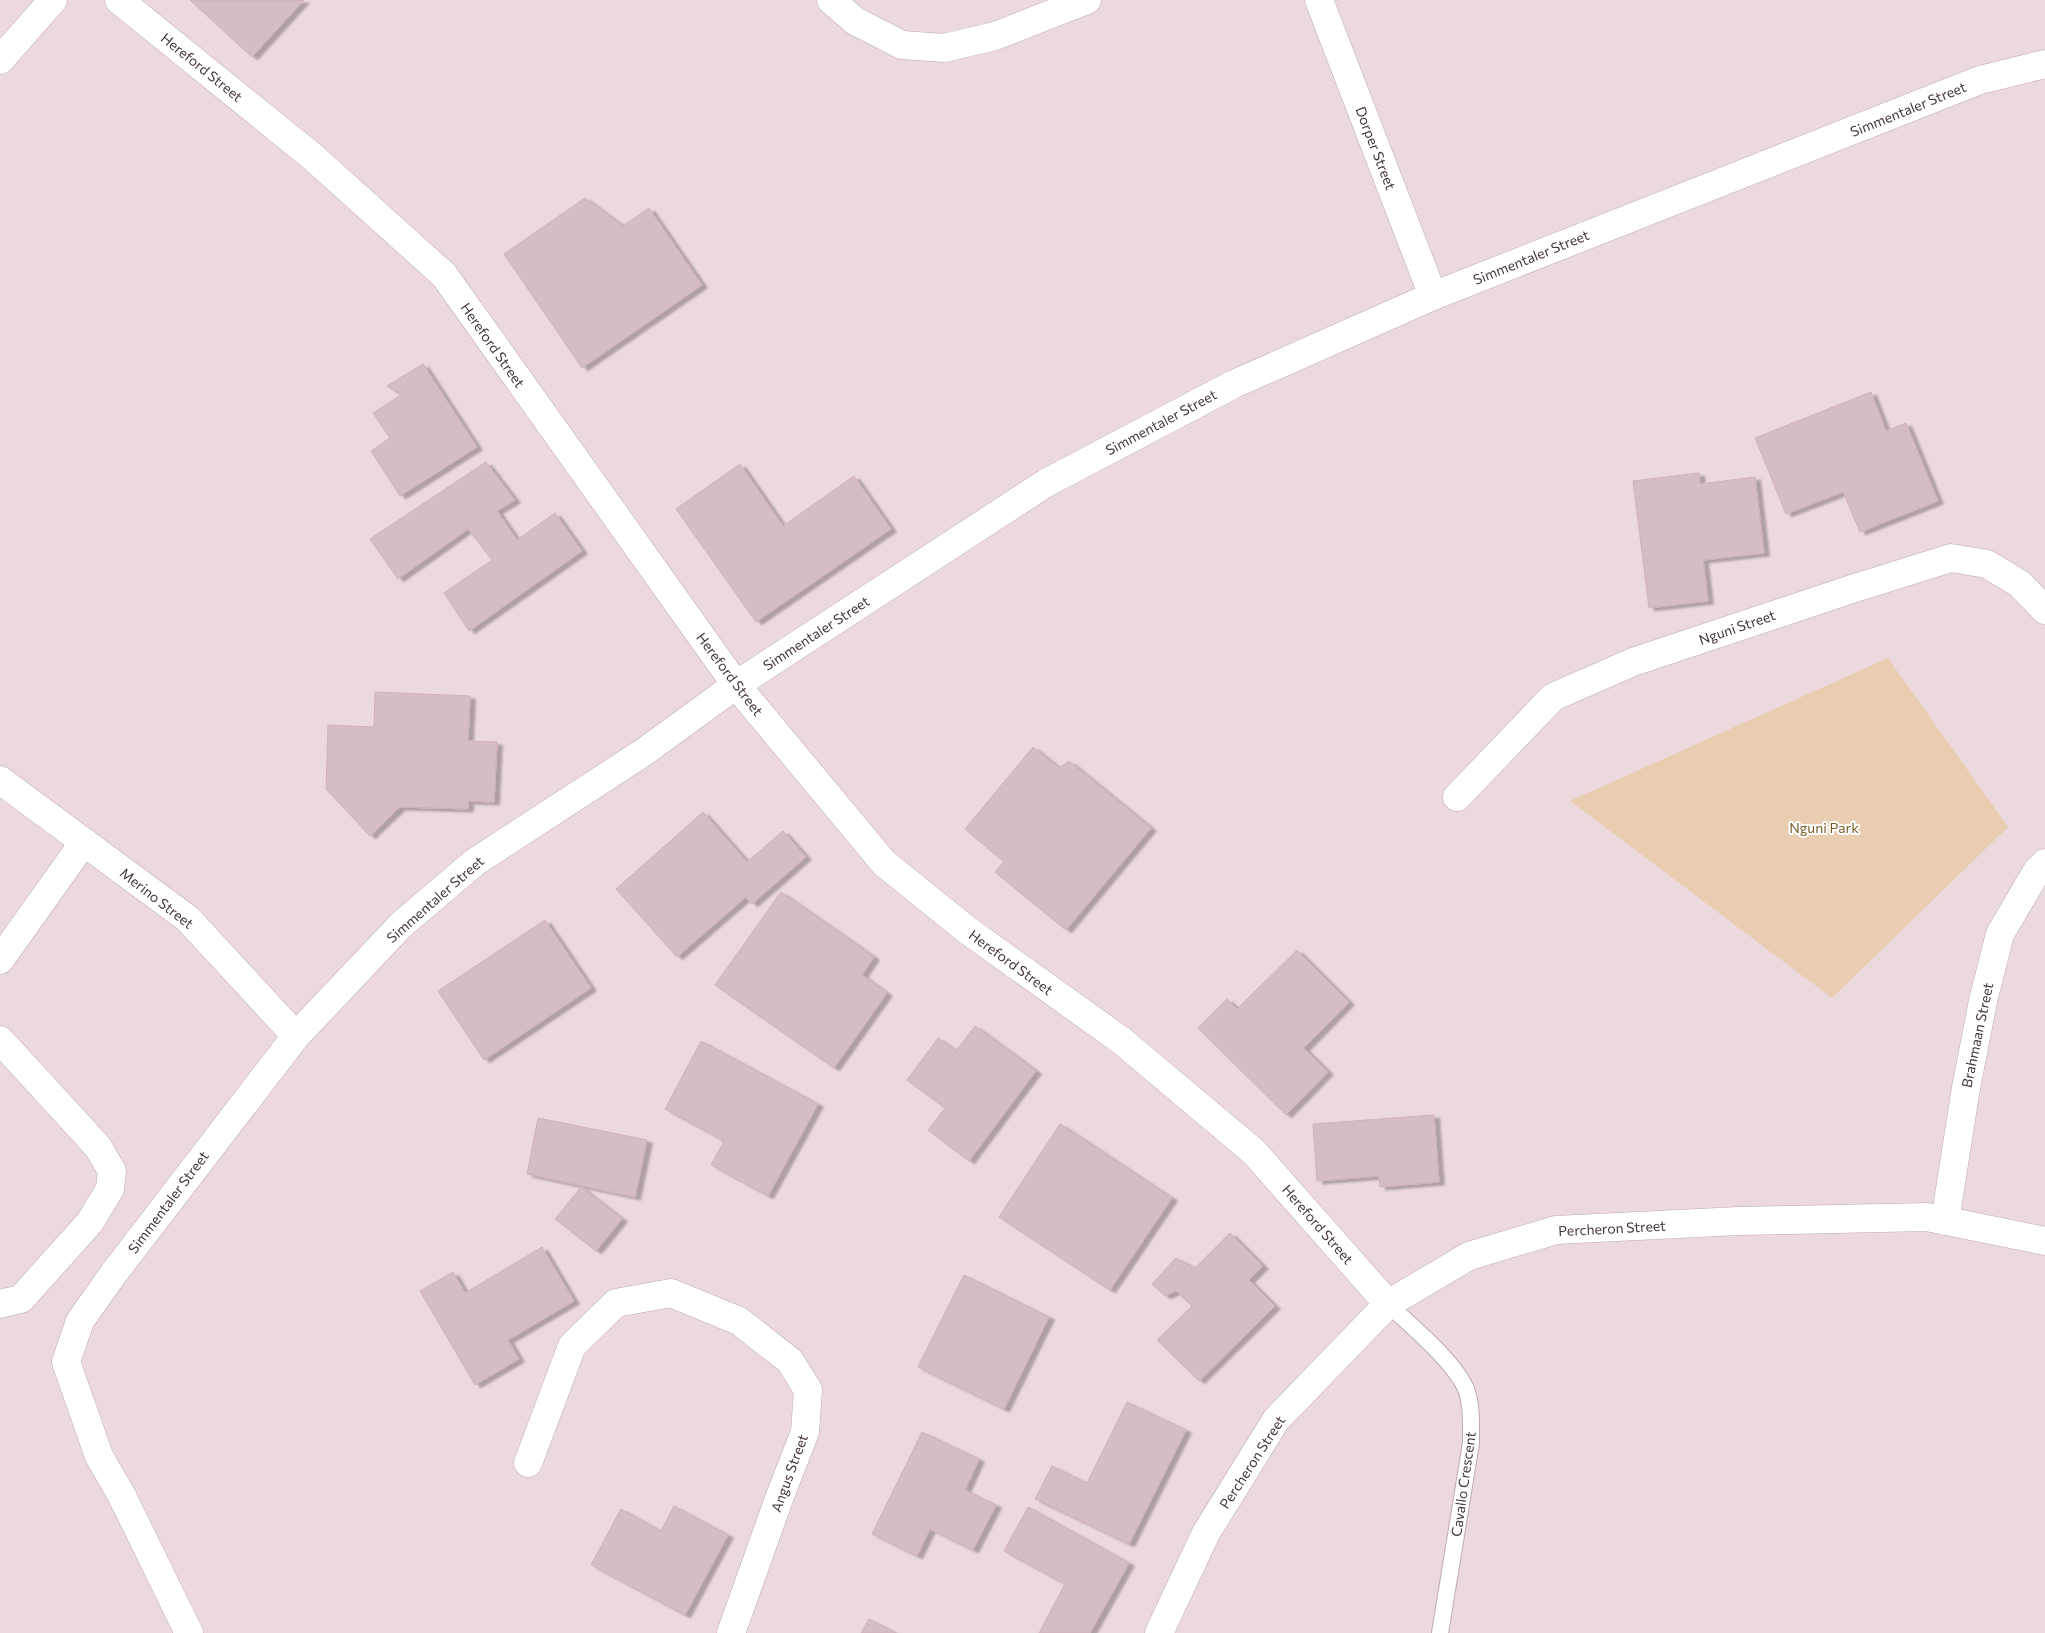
<svg xmlns="http://www.w3.org/2000/svg" width="2045" height="1633" viewBox="0 0 2045 1633" font-family="Commissioner,sans-serif">
<style>
.residential{fill:#ecd9de}
.green{fill:#e8cdb0}
.building{fill:#d5bdc5;stroke:#d0b0ba;filter:url(#shadow)}
.lines{fill:none;stroke-linecap:round;stroke-linejoin:round}
.service-casing{stroke:#bfaab0;stroke-width:18}
.minor-casing{stroke:#bfaab0;stroke-width:29}
.service{stroke:#fff;stroke-width:16}
.minor{stroke:#fff;stroke-width:28}
.labels{text-anchor:middle;dominant-baseline:central;stroke-width:4;stroke-linejoin:round;paint-order:stroke}
.street-label{font-size:14px;fill:#47363c;stroke:#fff}
.park-label{font-size:14px;fill:#796029;stroke:#fff}
</style>
<defs>
<filter id="shadow"><feDropShadow dx="5.5" dy="3" stdDeviation="1" flood-color="#0004"/></filter>
</defs>
<rect width="100%" height="100%" fill="#f4e7ea"/>
<!-- residential -->
<rect class="residential" x="0" y="0" width="2045" height="1633"/>
<!-- green -->
<path class="green" d="M1888 658 2008 827 1832 998 1570 801Z"/>
<!-- building -->
<g class="building">
<path d="M190 0H304L252 57Z"/>
<path d="M585 198 623 226 649 208 702 285 582 368 504 254Z"/>
<path d="M423 364 477 447 400 496 371 451 390 438 373 413 401 395 387 386Z"/>
<path d="M1871 392 1886 431 1906 423 1938 501 1860 532 1843 492 1786 514 1755 438Z"/>
<path d="M486 462 515 500 497 511 517 540 555 513 582 551 469 631 444 593 492 560 468 529 398 579 370 539Z"/>
<path d="M740 464 783 526 854 476 891 529 756 622 676 509Z"/>
<path d="M1699 473 1700 484 1755 477 1764 553 1703 560 1708 601 1649 608 1633 481Z"/>
<path d="M375 692 470 696 468 741 497 742 494 802 468 801V809L400 807 370 836 326 789 328 725 374 727Z"/>
<path d="M1033 747 1059 768 1069 761 1151 828 1066 930 995 872 1004 862 965 829Z"/>
<path d="M703 812 747 862 783 831 806 857 752 904 746 897 677 957 616 889Z"/>
<path d="M781 892 874 957 862 975 887 993 834 1068 715 985Z"/>
<path d="M545 920 591 988 484 1060 438 991Z"/>
<path d="M1297 950 1349 1002 1304 1048 1328 1072 1286 1115 1198 1028 1227 999 1237 1009Z"/>
<path d="M975 1026 1036 1071 969 1161 928 1130 945 1108 907 1080 938 1038 956 1051Z"/>
<path d="M701 1041 818 1104 768 1196 711 1165 724 1141 665 1109Z"/>
<path d="M1434 1115 1439 1182 1380 1187 1379 1176 1317 1181 1313 1124Z"/>
<path d="M538 1118 647 1140 635 1197 527 1174Z"/>
<path d="M1060 1124 1172 1198 1110 1290 999 1217Z"/>
<path d="M581 1187 622 1219 596 1251 555 1219Z"/>
<path d="M1230 1233 1263 1266 1249 1280 1275 1306 1199 1381 1157 1340 1192 1306 1176 1291 1165 1296 1152 1284 1176 1258 1195 1268Z"/>
<path d="M542 1247 574 1301 508 1340 519 1359 475 1385 420 1291 453 1272 465 1293Z"/>
<path d="M964 1275 1049 1317 1004 1409 918 1367Z"/>
<path d="M1127 1402 1186 1430 1129 1544 1035 1499 1052 1466 1087 1483Z"/>
<path d="M922 1432 979 1459 965 1490 996 1505 973 1550 930 1529 917 1556 872 1534Z"/>
<path d="M674 1506 728 1535 685 1615 591 1565 621 1509 661 1531Z"/>
<path d="M1028 1507 1129 1563 1090 1633H1039L1065 1584 1004 1551Z"/>
<path d="M869 1619 896 1633H861Z"/>
</g>
<g class="lines">
<defs>
<path id="service" d="M1388 1304C1411 1326 1454 1361 1466 1389 1472 1405 1471 1425 1471 1443L1440 1633"/>
<g id="minor">
<path d="M119 0 314 158 444 275 736 685 884 863 967 930 1122 1041 1254 1152 1388 1304"/>
<path d="M831 0 855 21 902 45 944 48 995 36 1087 0"/>
<path d="M1319 0 1433 296"/>
<path d="M0 60 53 0"/>
<path d="M0 780 188 919 296 1036"/>
<path d="M1457 797 1553 697 1633 662 1855 588 1951 558 1987 564 2020 584 2045 610"/>
<path d="M0 960 84 842"/>
<path d="M0 1040 98 1147 112 1171 110 1189 90 1222 21 1299 0 1304"/>
<path d="M1945 1221 1966 1088 1983 1001 2000 934 2037 871 2045 863"/>
<path d="M528 1463 572 1346 616 1303 671 1293 739 1321 790 1361 808 1390 805 1432 780 1496 731 1633"/>
<path d="M189 1633 122 1496 99 1456 66 1362 80 1321 114 1273 296 1036 401 925 475 862 644 752 736 685 1046 483 1234 384 1433 296 1980 80 2045 64"/>
<path d="M1159 1633 1206 1533 1276 1420 1388 1304 1469 1256 1556 1230 1739 1221 1927 1217 2045 1241"/>
</g>
</defs>
<!-- service casing -->
<use href="#service" class="service-casing"/>
<!-- minor casing -->
<use href="#minor" class="minor-casing"/>
<!-- service -->
<use href="#service" class="service"/>
<!-- minor -->
<use href="#minor" class="minor"/>
</g>
<g class="labels">
<!-- street labels -->
<g class="street-label">
<text transform="translate(202 67) rotate(39)">Hereford Street</text>
<text transform="translate(1908 109) rotate(-22)">Simmentaler Street</text>
<text transform="translate(1376 148) rotate(69)">Dorper Street</text>
<text transform="translate(1531 257) rotate(-22)">Simmentaler Street</text>
<text transform="translate(493 345) rotate(55)">Hereford Street</text>
<text transform="translate(1161 422) rotate(-28)">Simmentaler Street</text>
<text transform="translate(1737 627) rotate(-19)">Nguni Street</text>
<text transform="translate(816 633) rotate(-33)">Simmentaler Street</text>
<text transform="translate(730 674) rotate(53)">Hereford Street</text>
<text transform="translate(157 898) rotate(38)">Merino Street</text>
<text transform="translate(435 899) rotate(-41)">Simmentaler Street</text>
<text transform="translate(1011 962) rotate(36)">Hereford Street</text>
<text transform="translate(1977 1035) rotate(-78)">Brahmaan Street</text>
<text transform="translate(168 1202) rotate(-53)">Simmentaler Street</text>
<text transform="translate(1318 1224) rotate(49)">Hereford Street</text>
<text transform="translate(1612 1228) rotate(-3)">Percheron Street</text>
<text transform="translate(1252 1462) rotate(-57)">Percheron Street</text>
<text transform="translate(789 1473) rotate(-70)">Angus Street</text>
<text transform="translate(1463 1484) rotate(-82)">Cavallo Crescent</text>
</g>
<!-- park labels -->
<g class="park-label">
<text x="1824" y="827">Nguni Park</text>
</g>
</g>
</svg>
